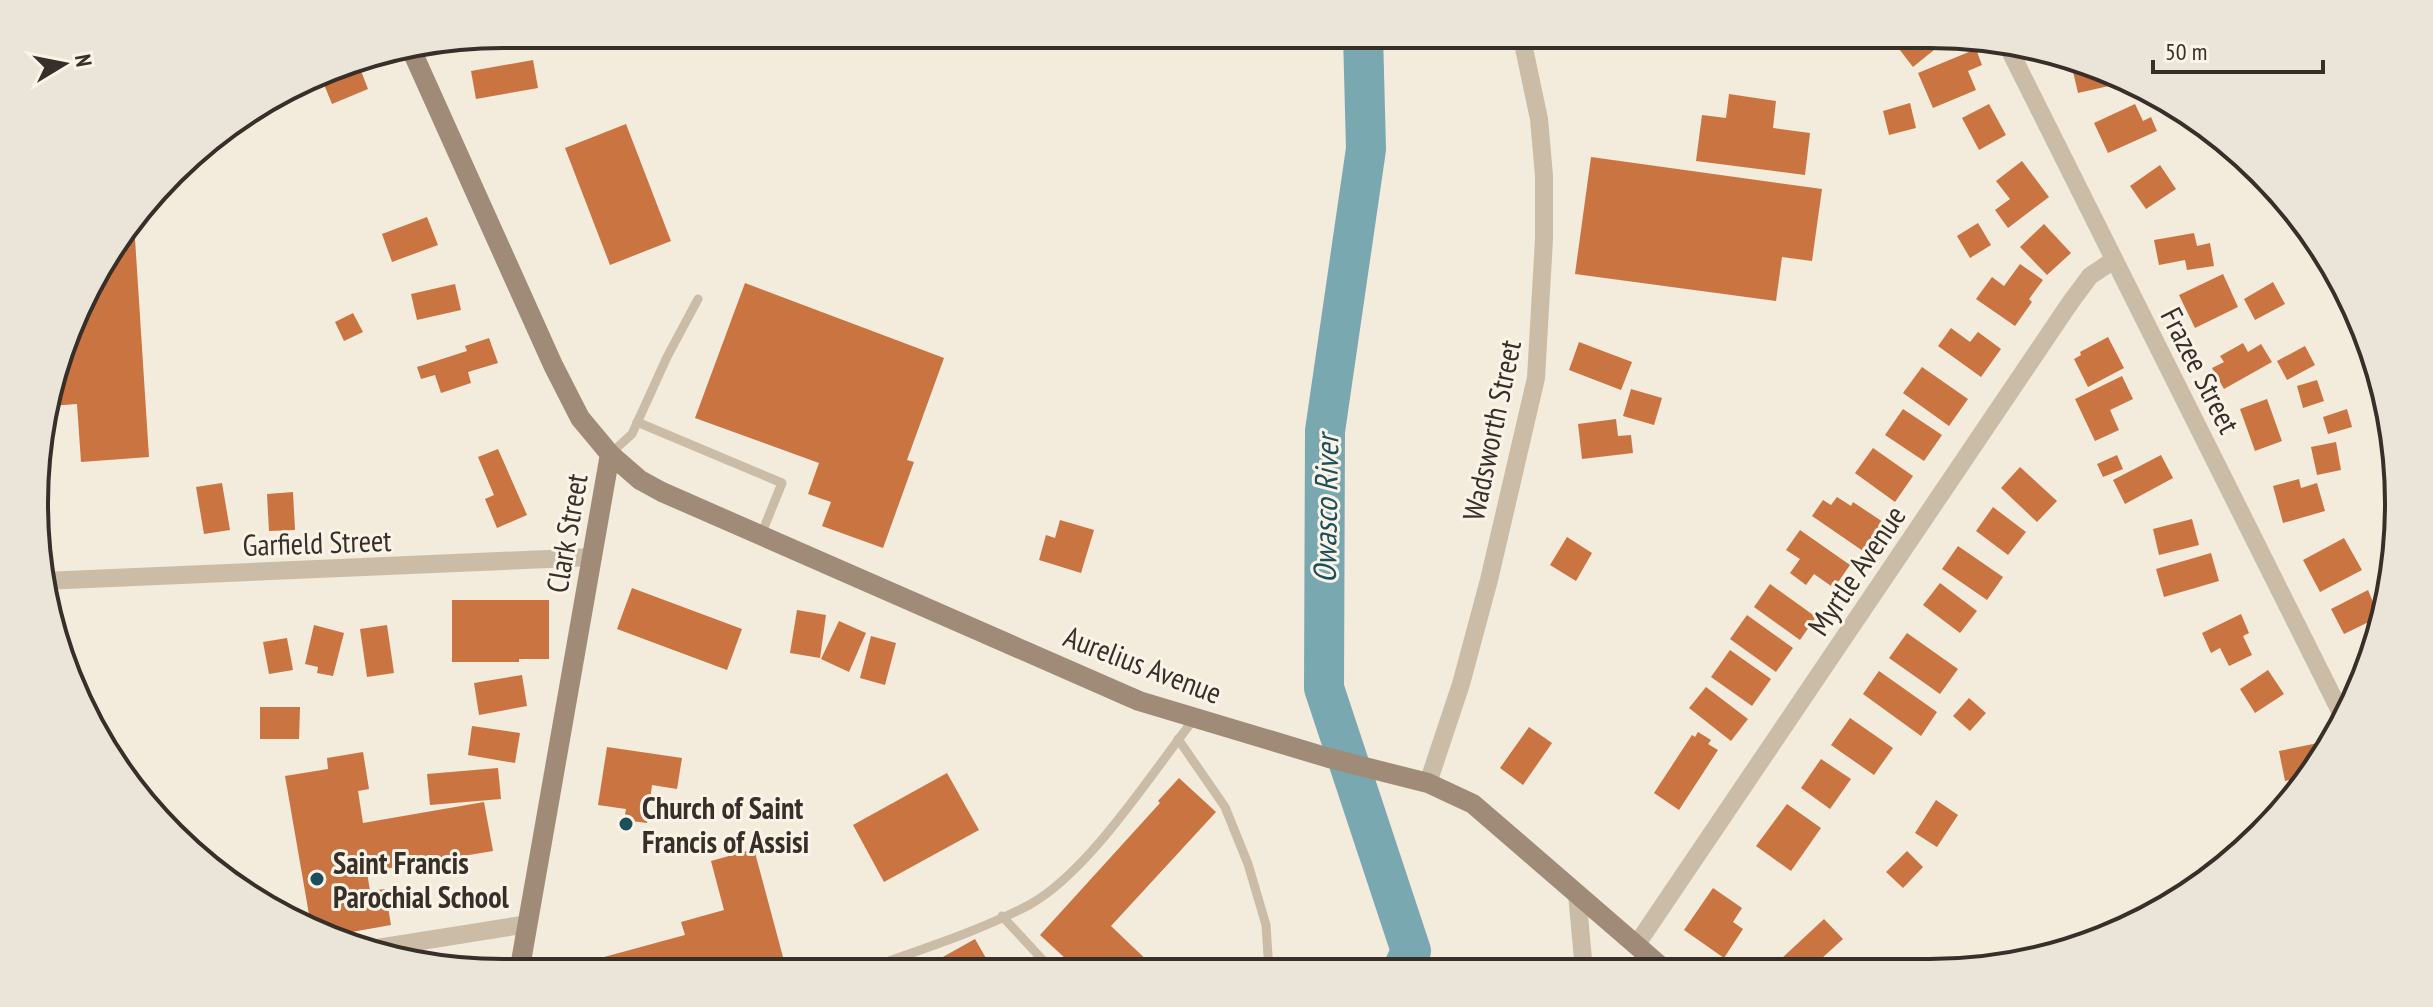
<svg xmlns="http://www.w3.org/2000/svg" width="2433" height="1007" viewBox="0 0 2433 1007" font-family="'PT Sans Narrow',sans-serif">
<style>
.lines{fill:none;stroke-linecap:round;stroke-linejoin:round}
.river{stroke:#79a8b1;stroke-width:40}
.building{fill:#ca7442}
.lane{stroke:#cbbca7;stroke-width:9}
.street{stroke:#cbbca7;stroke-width:18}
.secondary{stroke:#9f8b78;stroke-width:20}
.poi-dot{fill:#1c4e5b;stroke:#faf4e8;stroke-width:3}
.labels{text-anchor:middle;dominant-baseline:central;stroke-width:6;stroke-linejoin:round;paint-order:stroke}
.street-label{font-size:30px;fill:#372f28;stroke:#faf4e8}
.poi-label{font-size:30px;font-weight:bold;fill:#372f28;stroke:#faf4e8;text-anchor:start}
.water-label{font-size:32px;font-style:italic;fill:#1c4e5b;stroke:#faf4e8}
.rim{fill:none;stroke:#372f28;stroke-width:4}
</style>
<rect width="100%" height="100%" fill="#f3ebdb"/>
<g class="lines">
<!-- river -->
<path class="river" d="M1363 34 1366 149 1325 431 1324 688 1411 951 1402 971"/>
</g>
<!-- building -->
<g class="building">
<path d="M1910 34H1930L1950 37 1913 67 1896 45Z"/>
<path d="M1976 49 1982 65 1968 71 1976 90 1933 108 1918 73Z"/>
<path d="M356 58 368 89 332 104 321 77Z"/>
<path d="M533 60 538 88 476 99 471 71Z"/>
<path d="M2083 60 2122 83 2078 93 2071 63Z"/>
<path d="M1729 94 1776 101 1773 128 1810 133 1805 175 1696 161 1702 115 1726 118Z"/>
<path d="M1910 103 1916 128 1889 135 1883 111Z"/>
<path d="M1989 104 2006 135 1979 150 1962 118Z"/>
<path d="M2135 104 2143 121 2151 117 2157 131 2108 153 2094 123Z"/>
<path d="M626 124 671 241 610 265 565 148Z"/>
<path d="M1591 157 1822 189 1812 261 1782 257 1776 301 1575 274Z"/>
<path d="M2022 161 2049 197 2008 228 1995 210 2010 199 1996 181Z"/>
<path d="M2160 165 2176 189 2146 209 2130 186Z"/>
<path d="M427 217 438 245 392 262 382 234Z"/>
<path d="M134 223 149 457 81 462 77 404 50 406 97 269Z"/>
<path d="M1978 223 1991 245 1970 258 1957 236Z"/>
<path d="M2044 224 2071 253 2047 275 2020 247Z"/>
<path d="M2194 233 2197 246 2210 243 2214 266 2187 270 2185 260 2159 265 2154 240Z"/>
<path d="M2020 264 2043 280 2029 299 2032 302 2015 326 1976 299 1992 277 2004 286Z"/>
<path d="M2223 274 2238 307 2195 328 2179 295Z"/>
<path d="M2273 282 2285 304 2255 320 2244 299Z"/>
<path d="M745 283 944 358 907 460 914 462 883 548 822 526 831 502 808 494 819 463 695 418Z"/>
<path d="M455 284 461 310 417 320 411 294Z"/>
<path d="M353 313 363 332 344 341 335 322Z"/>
<path d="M1951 328 1970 342 1978 332 2001 349 1981 377 1938 346Z"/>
<path d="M2108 337 2124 368 2088 387 2074 359 2081 355 2080 352Z"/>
<path d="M489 338 498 363 468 372 471 383 441 393 435 375 421 379 417 367 467 351 465 346Z"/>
<path d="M1579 342 1632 362 1621 390 1569 370Z"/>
<path d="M2243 343 2248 352 2261 344 2272 362 2224 389 2212 368 2224 362 2220 356Z"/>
<path d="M2305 346 2315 365 2287 380 2277 361Z"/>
<path d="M1922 367 1968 399 1949 426 1903 393Z"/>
<path d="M2122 376 2133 399 2110 410 2119 430 2095 441 2075 399Z"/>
<path d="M2317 380 2324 401 2303 408 2297 386Z"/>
<path d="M1631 389 1662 398 1654 425 1623 416Z"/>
<path d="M2267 399 2282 441 2255 451 2240 409Z"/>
<path d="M1903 409 1942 435 1924 461 1885 435Z"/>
<path d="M2347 409 2352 427 2328 434 2323 417Z"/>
<path d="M1616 419 1618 436 1631 435 1633 453 1582 459 1578 424Z"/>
<path d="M2336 442 2341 470 2317 475 2311 447Z"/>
<path d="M1873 448 1913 476 1895 502 1855 473Z"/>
<path d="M498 449 527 515 497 528 485 499 494 495 478 457Z"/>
<path d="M2117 455 2123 469 2103 477 2097 464Z"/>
<path d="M2161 455 2173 478 2125 504 2113 480Z"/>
<path d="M2020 467 2057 501 2037 522 2001 488Z"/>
<path d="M2299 479 2301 488 2317 483 2325 511 2283 523 2273 486Z"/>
<path d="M222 483 230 530 204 534 196 487Z"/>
<path d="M293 492 295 530 269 531 267 494Z"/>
<path d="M1837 497 1851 506 1853 502 1883 522 1863 551 1812 516 1823 500 1831 505Z"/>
<path d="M1993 507 2026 532 2008 555 1976 531Z"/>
<path d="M2192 519 2199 545 2159 555 2153 529Z"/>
<path d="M1060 520 1094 530 1081 573 1039 560 1046 535 1055 538Z"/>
<path d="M1800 530 1850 565 1834 588 1814 574 1806 585 1790 573 1800 559 1786 550Z"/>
<path d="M1567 537 1592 553 1576 581 1550 565Z"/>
<path d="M2344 538 2362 570 2320 592 2303 560Z"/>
<path d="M1958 546 2003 577 1987 600 1942 569Z"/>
<path d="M2211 553 2219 581 2164 597 2156 569Z"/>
<path d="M1940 583 1977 611 1960 633 1923 605Z"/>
<path d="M1770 584 1816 617 1800 640 1754 607Z"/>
<path d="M632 588 742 629 727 670 617 629Z"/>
<path d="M2368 590 2379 617 2344 634 2331 609Z"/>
<path d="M452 600H549V659H519V662H452Z"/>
<path d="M797 610 826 615 820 658 790 653Z"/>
<path d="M2241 614 2249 633 2243 636 2252 655 2229 666 2220 648 2211 653 2202 633Z"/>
<path d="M1747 615 1793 648 1776 672 1730 639Z"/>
<path d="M839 621 866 633 849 672 821 659Z"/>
<path d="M314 625 344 633 333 676 317 673 318 667 305 664Z"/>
<path d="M387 625 394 673 367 677 360 629Z"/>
<path d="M1907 633 1958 669 1940 694 1889 658Z"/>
<path d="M871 636 896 643 885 685 860 678Z"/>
<path d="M287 638 293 670 269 674 263 642Z"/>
<path d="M1730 650 1771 679 1752 706 1711 677Z"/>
<path d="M2268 670 2284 694 2255 713 2240 689Z"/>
<path d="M1879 671 1937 712 1921 736 1863 694Z"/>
<path d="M522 675 527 706 479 715 474 683Z"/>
<path d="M1706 687 1748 719 1731 741 1689 708Z"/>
<path d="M1969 698 1986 713 1970 731 1953 716Z"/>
<path d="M260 707H300L299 739H260Z"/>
<path d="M1850 718 1893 748 1874 775 1831 745Z"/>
<path d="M472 726 520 733 515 763 468 755Z"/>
<path d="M1529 727 1552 743 1523 785 1500 768Z"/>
<path d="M1698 732 1711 740 1708 744 1718 750 1679 810 1654 793 1692 735 1695 737Z"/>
<path d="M2323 742 2325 754 2310 776 2285 781 2279 751Z"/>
<path d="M607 747 682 758 677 789 652 785 647 823 624 820 626 809 598 805Z"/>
<path d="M363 752 369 789 358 791 363 823 484 802 493 851 367 872 370 891 385 889 391 925 329 936 311 926 285 776 328 769 327 758Z"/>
<path d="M1821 759 1851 779 1830 809 1801 788Z"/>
<path d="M498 768 501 799 430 805 427 774Z"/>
<path d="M947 773 979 830 884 882 853 825Z"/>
<path d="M1179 778 1216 812 1111 926 1155 968 1152 971H1079L1040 935 1160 803 1158 801Z"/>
<path d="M1936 800 1958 815 1937 847 1915 833Z"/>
<path d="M1787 804 1821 828 1791 871 1756 846Z"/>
<path d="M754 849 787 972 597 973 593 960 685 935 681 922 724 910 711 861Z"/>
<path d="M1907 851 1923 867 1903 888 1886 872Z"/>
<path d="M1713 888 1742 908 1733 922 1743 929 1724 958 1684 930Z"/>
<path d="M1824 919 1843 939 1810 969 1769 970Z"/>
<path d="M975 939 994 972H916Z"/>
</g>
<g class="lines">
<!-- lane -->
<g class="lane">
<path d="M637 422 782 483 761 535"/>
<path d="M610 454 632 434 667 357 698 299"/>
<path d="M1178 739 1225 807 1248 864 1266 925 1269 971"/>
<path d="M1002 916 1053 971"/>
<path d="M859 972C915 951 976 933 1029 905 1089 872 1151 774 1194 719"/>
</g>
<!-- street -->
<g class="street">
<path d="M2008 47 2343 717"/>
<path d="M43 581 593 557"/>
<path d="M1428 783 1461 684 1489 580 1536 378 1544 239V176L1539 119 1521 34"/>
<path d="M1577 894 1584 970"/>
<path d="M1637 944 2070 303 2090 276 2114 260"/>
<path d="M365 950 528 924"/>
</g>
<!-- secondary -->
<g class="secondary">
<path d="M411 49 553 365 580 418 610 454 640 480 662 492 1139 701 1329 758 1428 783 1473 804 1665 970"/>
<path d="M519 973 610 454"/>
</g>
</g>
<!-- markers -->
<g class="poi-dot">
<circle cx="626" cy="824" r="8"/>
<circle cx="317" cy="879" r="8"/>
</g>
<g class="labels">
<!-- street labels -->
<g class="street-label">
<text transform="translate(2201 370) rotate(63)">Frazee Street</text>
<text transform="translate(1491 430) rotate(-78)">Wadsworth Street</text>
<text transform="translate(566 533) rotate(-80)">Clark Street</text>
<text transform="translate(317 542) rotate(-2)">Garfield Street</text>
<text transform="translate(1856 570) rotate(-56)">Myrtle Avenue</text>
<text transform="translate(1143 664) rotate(21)">Aurelius Avenue</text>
</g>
<!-- poi labels -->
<g class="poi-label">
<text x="642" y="807">Church of Saint<tspan x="642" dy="34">Francis of Assisi</tspan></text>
<text x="333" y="862">Saint Francis<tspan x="333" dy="34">Parochial School</tspan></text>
</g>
<!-- water labels -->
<g class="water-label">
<text transform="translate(1325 509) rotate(-89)">Owasco River</text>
</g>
</g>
<!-- crop -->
<path d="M0 0H2433V1007H0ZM503 48H1930A455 455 0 0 1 2385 503V504A455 455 0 0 1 1930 959H503A455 455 0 0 1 48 504V503A455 455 0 0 1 503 48Z" fill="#eae4d9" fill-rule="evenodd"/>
<path class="rim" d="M503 48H1930A455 455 0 0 1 2385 503V504A455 455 0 0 1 1930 959H503A455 455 0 0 1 48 504V503A455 455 0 0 1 503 48Z"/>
<!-- north arrow -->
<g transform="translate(64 64) rotate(80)" stroke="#faf4e8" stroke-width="6" paint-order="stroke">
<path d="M0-6L14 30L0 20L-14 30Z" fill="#372f28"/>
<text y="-12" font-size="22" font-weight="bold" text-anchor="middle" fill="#372f28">N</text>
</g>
<!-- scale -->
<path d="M2153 60v12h170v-12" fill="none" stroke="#372f28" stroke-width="4"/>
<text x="2165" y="60" font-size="24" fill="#372f28" stroke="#faf4e8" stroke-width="6" paint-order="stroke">50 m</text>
</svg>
